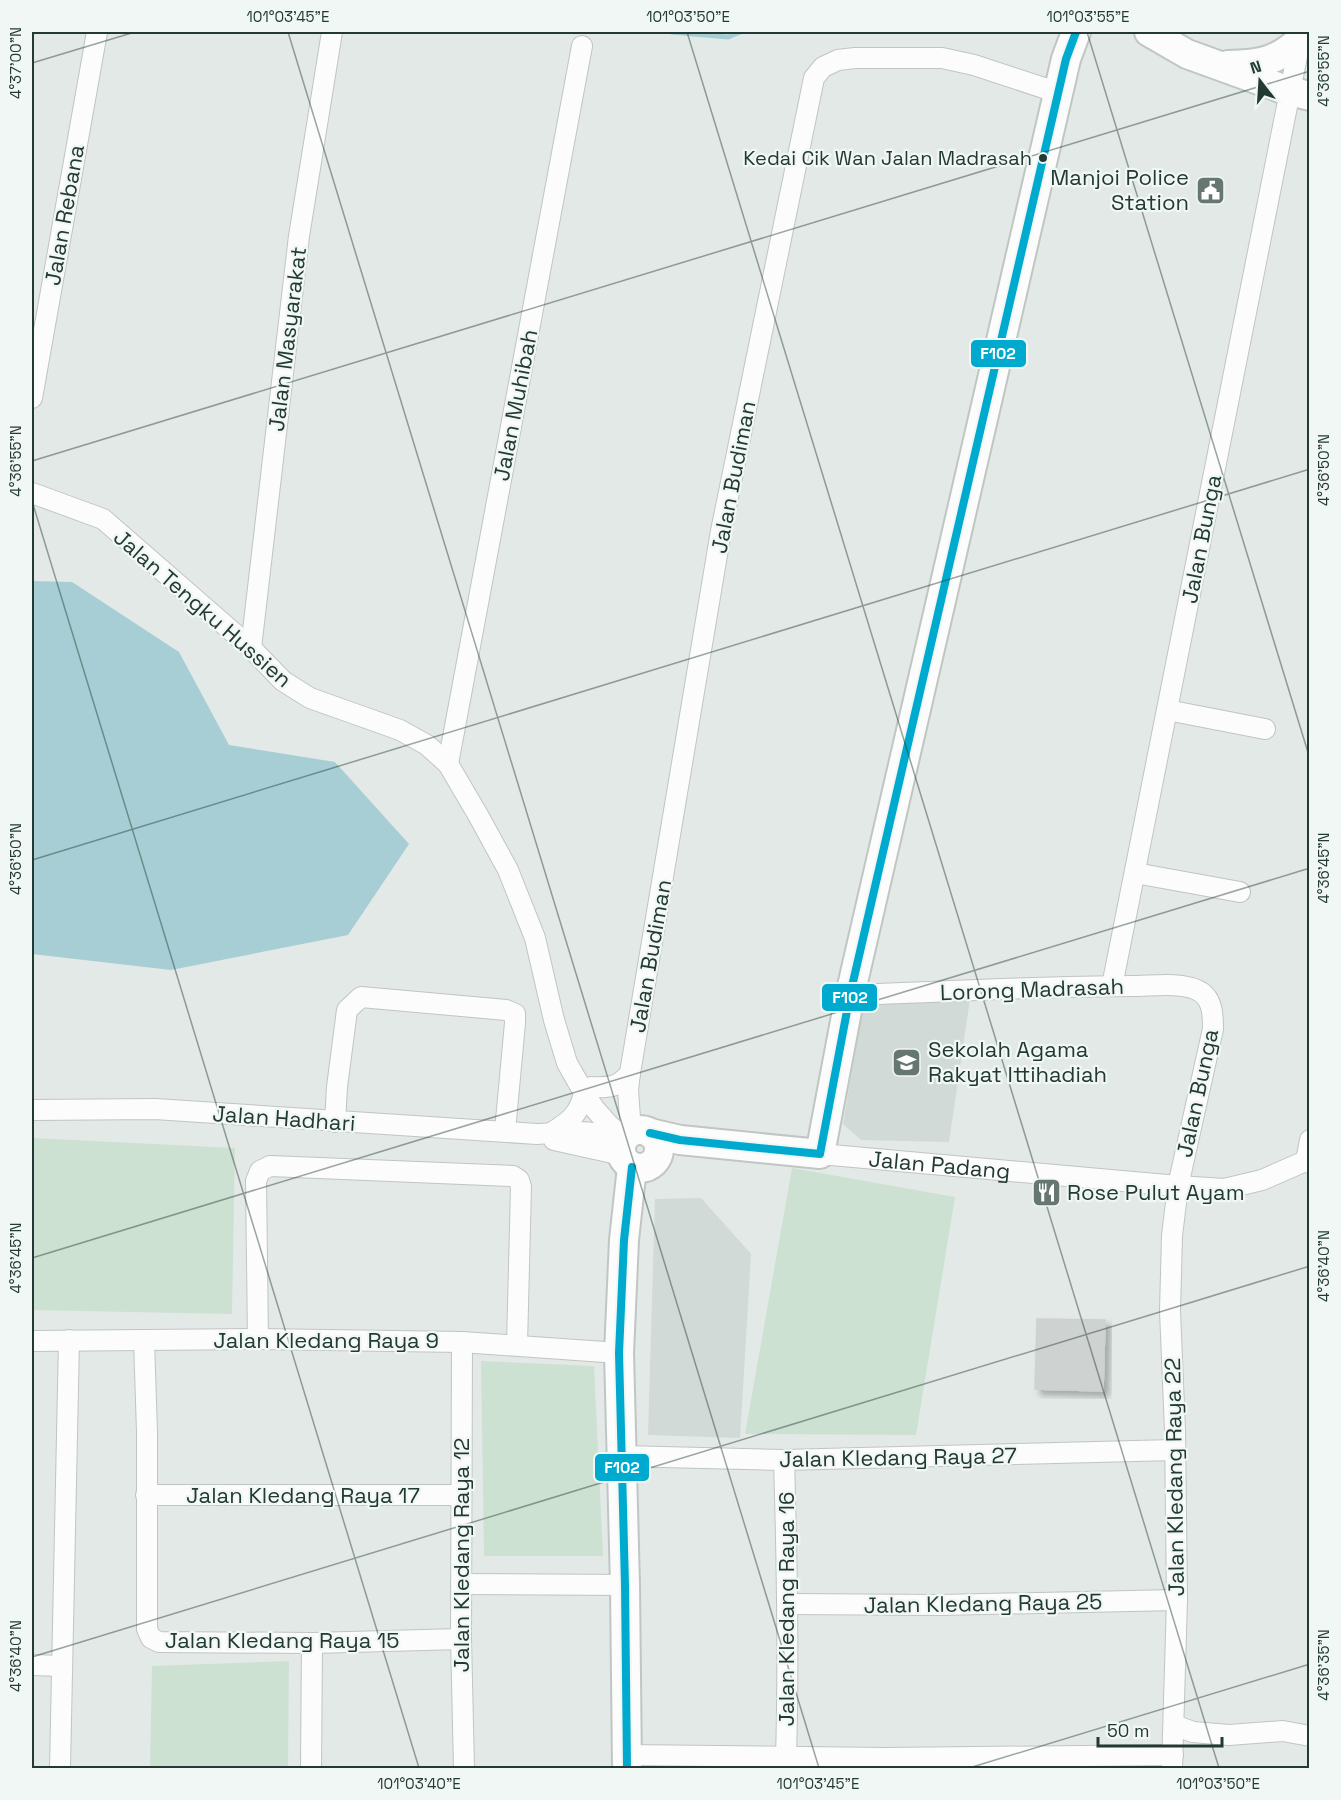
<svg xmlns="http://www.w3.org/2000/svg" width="1341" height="1800" viewBox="0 0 1341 1800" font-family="'Space Grotesk',sans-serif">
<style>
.built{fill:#d1dad6}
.green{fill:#cde1d3}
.water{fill:#a7ced4}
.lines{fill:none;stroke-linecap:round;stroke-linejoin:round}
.stream{stroke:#a7ced4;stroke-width:5}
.building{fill:#ced2d0;stroke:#ccd2cf;stroke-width:1.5;filter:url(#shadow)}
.street-casing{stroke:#c0c5c3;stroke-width:22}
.secondary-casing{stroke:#c0c6c3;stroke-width:32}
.street{stroke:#fbfcfb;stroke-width:20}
.secondary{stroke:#fbfcfb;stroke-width:28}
.bus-1-casing{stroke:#f1f7f4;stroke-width:12}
.bus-1{stroke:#00a9ce;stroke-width:8}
.ticks{fill:none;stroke:#233a34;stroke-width:1.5;stroke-opacity:0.45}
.bus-dot{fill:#233a34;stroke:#f1f7f4;stroke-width:2}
.labels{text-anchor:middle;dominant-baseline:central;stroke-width:4.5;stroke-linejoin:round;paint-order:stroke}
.bus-label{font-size:20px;fill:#233a34;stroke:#f1f7f4;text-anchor:end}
.poi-label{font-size:22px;fill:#233a34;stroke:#f1f7f4;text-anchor:start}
.street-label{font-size:22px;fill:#233a34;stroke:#f1f7f4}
.line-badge{stroke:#f1f7f4;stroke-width:2}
.badge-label{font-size:16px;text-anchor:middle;font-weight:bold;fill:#fff}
.neatline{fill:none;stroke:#233a34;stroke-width:2}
.ticks-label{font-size:15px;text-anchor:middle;fill:#233a34}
</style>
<defs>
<filter id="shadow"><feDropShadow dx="5.5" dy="5.5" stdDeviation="3" flood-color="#0004"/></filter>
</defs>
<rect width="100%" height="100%" fill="#e3e9e6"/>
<!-- built -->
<g class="built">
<path d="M970 999 949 1142 861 1140 843 1124 864 1000Z"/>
<path d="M701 1198 751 1254 740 1438 648 1435 655 1199Z"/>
</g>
<!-- green -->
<g class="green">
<path d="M32 1138 235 1148 232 1314 32 1310Z"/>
<path d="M792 1168 955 1197 916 1435 745 1434Z"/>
<path d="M481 1361 594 1366 603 1556H484Z"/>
<path d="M289 1661 288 1768H150L152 1666Z"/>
</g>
<!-- water -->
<path class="water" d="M32 581 72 582 179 652 229 745 335 762 409 844 348 935 171 970 32 954Z"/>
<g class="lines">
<!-- stream -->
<path class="stream" d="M672 32 728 37 740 32"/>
</g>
<!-- building -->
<path class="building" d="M1037 1319 1105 1320 1103 1391 1035 1389Z"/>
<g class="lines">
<defs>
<g id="street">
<path d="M32 398 97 32"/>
<path d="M32 493 103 519 251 648 283 681 310 698 400 730 427 745 448 764 478 815 508 870 535 938 554 1020 567 1063 584 1093 594 1108 609 1125 624 1138"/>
<path d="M251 648 299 236 332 32"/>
<path d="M1167 710 1265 729"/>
<path d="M448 764 582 46"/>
<path d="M1135 873 1240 892"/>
<path d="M1112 986 1301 36"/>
<path d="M850 995C945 992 1039 986 1134 986 1151 986 1181 982 1197 990 1213 997 1213 1015 1213 1029L1178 1186 1172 1236 1170 1311 1175 1430 1177 1600 1172 1768"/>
<path d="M591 1087C609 1088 619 1087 630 1073"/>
<path d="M32 1110 155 1109 537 1134C564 1133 597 1127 622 1142"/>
<path d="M335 1122 337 1087 347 1010 361 997 506 1010 515 1014V1023L505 1131"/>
<path d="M631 1132 628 1090 630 1073 721 531 814 78 823 67 838 60 855 58H942L974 65 1059 93"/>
<path d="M551 1133C569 1122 579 1115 584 1093"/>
<path d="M554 1140 622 1155"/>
<path d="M1310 1140 1306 1161 1310 1163"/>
<path id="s1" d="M820 1154 1178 1186 1224 1189 1262 1180 1310 1159"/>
<path d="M258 1339 256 1181 260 1171 270 1166 513 1176 519 1180 521 1187 517 1345"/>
<path d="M144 1340 147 1432V1629L151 1638 159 1642 312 1643 461 1639"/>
<path d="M32 1341 258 1339 462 1342 619 1353"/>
<path d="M462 1342 461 1639 464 1768"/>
<path d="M622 1456 784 1460 1175 1450"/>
<path d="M784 1460C787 1559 789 1658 786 1757"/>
<path d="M146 1495H460"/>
<path d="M461 1584 625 1585"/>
<path d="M788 1604 940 1605 1177 1600"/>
<path d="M32 1665 62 1666"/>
<path d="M1174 1725 1193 1732 1229 1735 1283 1731 1310 1736"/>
<path d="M626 1755 886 1758 1173 1755"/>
<path d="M60 1768 69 1340"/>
<path d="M311 1768 312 1643"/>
</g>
<g id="secondary">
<path d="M1149 32 1187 54 1289 91 1310 96"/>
<path d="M1228 65C1260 64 1277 62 1301 39"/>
<circle cx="640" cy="1149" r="19"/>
<path d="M650 1133 680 1140 820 1154 850 995 1066 59 1076 32"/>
<path d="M627 1768 625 1585 619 1353 624 1240 632 1167"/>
</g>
</defs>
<!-- street casing -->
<use href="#street" class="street-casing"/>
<!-- secondary casing -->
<use href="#secondary" class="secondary-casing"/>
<!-- street -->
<use href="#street" class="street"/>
<!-- secondary -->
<use href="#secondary" class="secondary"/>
<defs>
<g id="bus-1">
<path d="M650 1133 680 1140 820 1154 850 995 1066 59 1076 32"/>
<path d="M627 1768 625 1585 619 1353 624 1240 632 1167"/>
</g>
</defs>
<!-- bus-1 casing -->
<use href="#bus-1" class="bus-1-casing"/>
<!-- bus-1 -->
<use href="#bus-1" class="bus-1"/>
</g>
<!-- ticks -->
<path class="ticks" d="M288 32 819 1768M687 32 1219 1768M1087 32 1310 759M32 63 135 32M32 461 1310 71M32 501 419 1768M32 860 1310 469M32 1258 1310 868M32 1657 1310 1266M969 1768 1310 1664"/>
<!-- icons -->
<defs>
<symbol id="civic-square" viewBox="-11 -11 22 22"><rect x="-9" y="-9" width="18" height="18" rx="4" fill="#667772" stroke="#f1f7f4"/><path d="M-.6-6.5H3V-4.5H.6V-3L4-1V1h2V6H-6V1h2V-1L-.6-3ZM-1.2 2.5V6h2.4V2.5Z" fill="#fff"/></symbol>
<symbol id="school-square" viewBox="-11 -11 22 22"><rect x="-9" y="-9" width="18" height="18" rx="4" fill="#667772" stroke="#f1f7f4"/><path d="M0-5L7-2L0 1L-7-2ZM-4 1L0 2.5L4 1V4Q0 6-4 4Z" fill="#fff"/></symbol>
<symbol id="restaurant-square" viewBox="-11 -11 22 22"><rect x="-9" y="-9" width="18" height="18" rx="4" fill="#667772" stroke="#f1f7f4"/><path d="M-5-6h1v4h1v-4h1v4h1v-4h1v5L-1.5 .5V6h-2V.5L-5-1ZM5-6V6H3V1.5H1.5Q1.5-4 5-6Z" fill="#fff"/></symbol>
</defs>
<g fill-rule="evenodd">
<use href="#civic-square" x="1194" y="174" width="33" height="33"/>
<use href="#school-square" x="890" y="1046" width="33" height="33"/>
<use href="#restaurant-square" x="1030" y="1176" width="33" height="33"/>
</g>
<!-- markers -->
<circle class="bus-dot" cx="1043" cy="158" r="5"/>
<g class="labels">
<!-- bus labels -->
<g class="bus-label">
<text x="1032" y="158">Kedai Cik Wan Jalan Madrasah</text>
</g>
<!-- poi labels -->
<g class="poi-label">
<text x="1189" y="177" text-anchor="end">Manjoi Police<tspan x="1189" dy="25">Station</tspan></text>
<text x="928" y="1049">Sekolah Agama<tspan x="928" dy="25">Rakyat Ittihadiah</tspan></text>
<text x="1067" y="1192">Rose Pulut Ayam</text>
</g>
<!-- street labels -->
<g class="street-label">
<text transform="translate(64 215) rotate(-80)">Jalan Rebana</text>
<text transform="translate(287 339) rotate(-83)">Jalan Masyarakat</text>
<text transform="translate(515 405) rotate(-79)">Jalan Muhibah</text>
<text transform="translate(733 477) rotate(-79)">Jalan Budiman</text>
<text transform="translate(1201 539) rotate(-79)">Jalan Bunga</text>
<text transform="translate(203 608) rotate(41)">Jalan Tengku Hussien</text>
<text transform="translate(650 956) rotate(-80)">Jalan Budiman</text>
<text transform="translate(1032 989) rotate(-2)">Lorong Madrasah</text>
<text transform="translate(1197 1093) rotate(-78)">Jalan Bunga</text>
<text transform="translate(284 1118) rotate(4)">Jalan Hadhari</text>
<text stroke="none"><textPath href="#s1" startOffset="120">Jalan Padang</textPath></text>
<text x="326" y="1340">Jalan Kledang Raya 9</text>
<text transform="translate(898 1457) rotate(-1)">Jalan Kledang Raya 27</text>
<text transform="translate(1174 1477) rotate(-91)">Jalan Kledang Raya 22</text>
<text x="303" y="1495">Jalan Kledang Raya 17</text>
<text transform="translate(461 1555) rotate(-90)">Jalan Kledang Raya 12</text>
<text transform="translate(983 1603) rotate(-1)">Jalan Kledang Raya 25</text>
<text transform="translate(786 1609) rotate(-90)">Jalan Kledang Raya 16</text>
<text x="282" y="1640">Jalan Kledang Raya 15</text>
</g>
</g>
<g class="line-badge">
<rect x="970" y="339" width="57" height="29" rx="6" fill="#00a9ce"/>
<rect x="821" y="983" width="57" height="29" rx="6" fill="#00a9ce"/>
<rect x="594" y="1453" width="56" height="29" rx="6" fill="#00a9ce"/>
</g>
<g class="badge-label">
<text x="998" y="359">F102</text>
<text x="850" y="1003">F102</text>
<text x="622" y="1473">F102</text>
</g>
<!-- border -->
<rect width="1341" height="1800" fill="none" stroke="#f1f7f4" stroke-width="66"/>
<!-- north arrow -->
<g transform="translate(1260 81) rotate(343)" stroke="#f1f7f4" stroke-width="4.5" paint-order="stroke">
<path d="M0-4.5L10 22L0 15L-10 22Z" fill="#233a34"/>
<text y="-9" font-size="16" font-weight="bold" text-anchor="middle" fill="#233a34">N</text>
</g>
<!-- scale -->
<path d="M1098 1737v9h124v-9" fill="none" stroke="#233a34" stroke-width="3"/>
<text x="1107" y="1737" font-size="18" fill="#233a34" stroke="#f1f7f4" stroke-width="4.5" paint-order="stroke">50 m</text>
<rect x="33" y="33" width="1275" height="1734" class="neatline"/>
<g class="ticks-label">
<text x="288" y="22">101°03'45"E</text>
<text x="688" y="22">101°03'50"E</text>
<text x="1088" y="22">101°03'55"E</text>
<text transform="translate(16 63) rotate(-90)" y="5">4°37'00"N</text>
<text transform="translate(1324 71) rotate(-90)" y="5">4°36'55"N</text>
<text transform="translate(16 461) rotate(-90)" y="5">4°36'55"N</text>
<text transform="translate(1324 470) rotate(-90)" y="5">4°36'50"N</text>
<text transform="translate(16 859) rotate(-90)" y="5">4°36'50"N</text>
<text transform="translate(1324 868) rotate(-90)" y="5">4°36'45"N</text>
<text transform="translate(16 1258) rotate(-90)" y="5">4°36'45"N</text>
<text transform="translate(1324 1266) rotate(-90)" y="5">4°36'40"N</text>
<text transform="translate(16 1656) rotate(-90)" y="5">4°36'40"N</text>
<text transform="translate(1324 1665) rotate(-90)" y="5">4°36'35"N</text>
<text x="419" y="1789">101°03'40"E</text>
<text x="818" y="1789">101°03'45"E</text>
<text x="1218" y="1789">101°03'50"E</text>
</g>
</svg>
